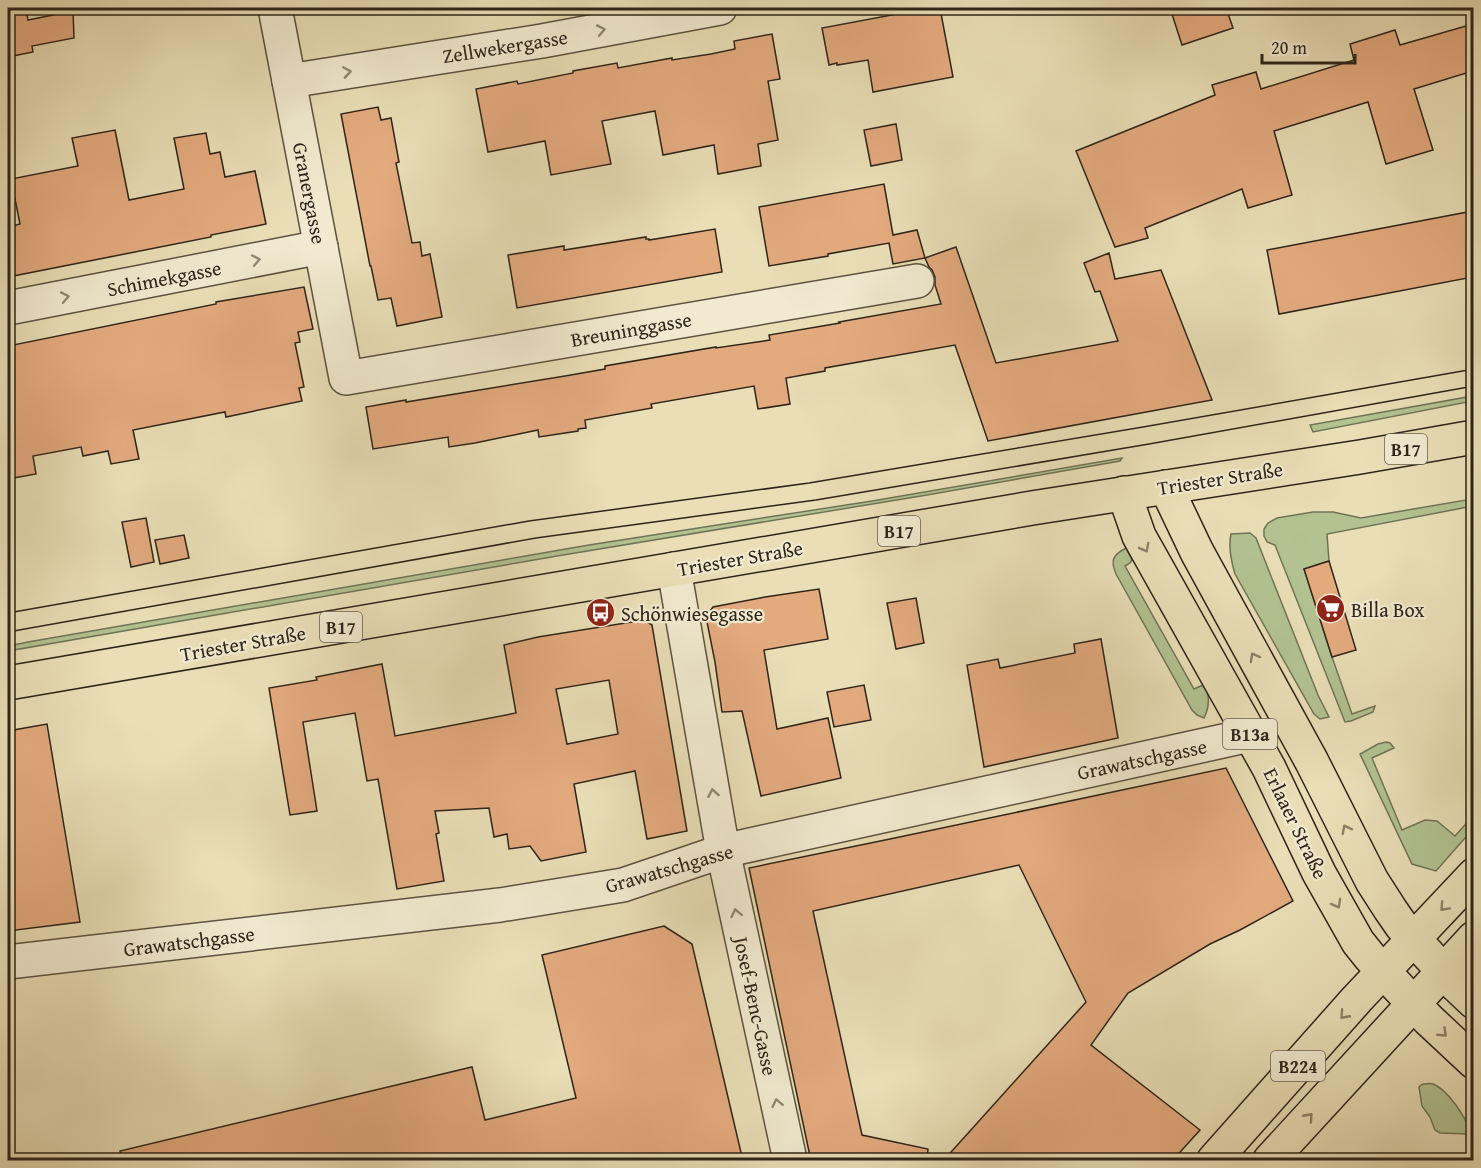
<svg xmlns="http://www.w3.org/2000/svg" width="1481" height="1168" viewBox="0 0 1481 1168" font-family="'Gentium Book Plus',serif">
<style>
.grass{fill:#b2c291;stroke:#707456;stroke-width:1.5}
.building{fill:#e3aa7e;stroke:#2e251a;stroke-width:1.5;fill-rule:evenodd}
.lines{fill:none;stroke-linecap:round;stroke-linejoin:round}
.minor-casing{stroke:#5d5341;stroke-width:36}
.primary-casing{stroke:#2e251a;stroke-width:36}
.minor{stroke:#f1ead0;stroke-width:33}
.primary{stroke:#e9deb6;stroke-width:33}
.tram{stroke:#2e251a;stroke-width:1.5}
.oneway{stroke:#908875}
.oneway2{stroke:#8c8268}
.labels{text-anchor:middle;dominant-baseline:central;stroke-width:4.5;stroke-linejoin:round;paint-order:stroke}
.shield{fill:#f1ead0;stroke:#686051;stroke-width:1.5}
.shield-label{font-size:18px;font-weight:bold;fill:#2e251a}
.street-label{font-size:20px;fill:#2e251a;stroke:#f1ead0}
.poi-label{font-size:20px;fill:#2e251a;stroke:#f1ead0;text-anchor:start}
</style>
<rect width="100%" height="100%" fill="#e9deb6"/>
<filter id="stains"><feTurbulence type="fractalNoise" baseFrequency=".00333" numOctaves="4"/><feColorMatrix values="0 0 0 0 .2 0 0 0 0 .09 0 0 0 0 .02 0 0 0 .5 -.17"/></filter>
<radialGradient id="worn" r=".72"><stop offset=".6" stop-color="#630" stop-opacity="0"/><stop offset="1" stop-color="#630" stop-opacity=".3"/></radialGradient>
<!-- grass -->
<g class="grass">
<path d="M1473 396V401L1313 432 1310 425Z"/>
<path d="M1122 458 1120 461 927 495 563 555 8 651V646L28 642 589 545 872 501Z"/>
<path d="M1466 500 1468 507 1327 534 1329 561 1304 569 1332 657 1352 714 1375 706 1373 712 1351 721 1345 722 1275 545 1267 542 1264 536V529L1268 523 1277 518 1313 512H1333L1361 518Z"/>
<path d="M1250 533 1256 538 1318 695 1329 717 1320 719 1314 714 1235 574C1231 561 1228 548 1231 534Z"/>
<path d="M1126 548 1132 560 1130 563 1125 566 1194 689 1203 685C1211 694 1209 708 1204 718L1197 715 1192 710 1116 574C1110 560 1113 555 1126 548Z"/>
<path d="M1386 742 1390 743 1394 748 1372 758 1402 830 1425 820 1437 821 1455 836 1473 816V829L1436 871 1412 864 1360 754 1378 744Z"/>
<path d="M1423 1084C1427 1084 1430 1083 1433 1084 1447 1089 1466 1117 1469 1130L1467 1134 1440 1133 1435 1130 1430 1117 1422 1106 1419 1087 1421 1085Z"/>
</g>
<!-- building -->
<g class="building">
<path d="M8 8H26L28 20 73 11 74 38 32 46 33 52 8 57Z"/>
<path d="M929 8H940L953 77 873 92 868 60 837 65V63L829 65 822 28Z"/>
<path d="M1170 8H1226L1233 28 1182 45Z"/>
<path d="M1473 24V71L1414 89 1433 150 1386 164 1368 102 1274 131 1292 195 1248 208 1242 189 1145 228 1148 238 1115 247 1076 151 1215 95 1212 85 1256 72 1261 89 1354 60 1350 44 1395 30 1400 45Z"/>
<path d="M772 34 780 79 768 81 778 140 758 144 761 166 718 174 714 145 663 155 655 111 602 121 611 164 551 175 545 141 488 152 476 89 517 81 518 84 573 73V71L617 63 618 68 672 58V60L711 54 735 49 734 41Z"/>
<path d="M378 107 381 120 391 118 399 162 396 163 412 243 420 242 422 256 430 254 442 317 397 326 391 298 378 300 371 266H370L341 114Z"/>
<path d="M896 124 902 160 871 166 864 130Z"/>
<path d="M115 130 129 200 184 189 174 138 206 133 210 154 220 152 225 177 255 171 266 224 211 235V237L8 277V227L20 224 11 179 78 166 72 138Z"/>
<path d="M884 184 893 235 917 230 925 258 893 264 889 243 828 254V256L769 266 759 207Z"/>
<path d="M1473 211V277L1279 314 1267 250Z"/>
<path d="M715 229 722 272 517 308 508 255 564 246V250L646 237V239H649V240Z"/>
<path d="M956 247 996 363 1118 341 1100 291 1095 292 1084 263 1109 253 1115 279 1161 270 1212 400 988 441 955 345 825 368V371L786 378 790 404 758 409 754 386 651 404 652 408 585 420 586 428 578 429V431L539 437 538 430 475 443 449 447 448 437 373 449 366 407 406 400V402L565 376 605 369V366L716 347V348L770 340 769 335 840 323 839 322 941 304 935 285V277L932 270 929 267 925 258Z"/>
<path d="M304 287 313 329 298 332 300 342 295 343 304 387 299 388 302 401 226 417 225 412 133 430 139 459 111 464 108 451 83 456 81 447 33 456 36 474 8 479V346L216 304V302Z"/>
<path d="M146 518 154 562 131 567 122 522Z"/>
<path d="M184 535 189 558 160 564 155 540Z"/>
<path d="M1329 561 1356 650 1332 657 1304 569Z"/>
<path d="M819 589 828 639 764 650 777 729 828 718 841 778 761 796 742 711 722 712 715 662 706 617 713 607 765 597Z"/>
<path d="M916 598 924 643 896 649 887 603Z"/>
<path d="M644 620 652 625 687 831 647 839 635 771 574 784 586 852 541 861 530 846 509 849 507 834 494 837 489 808 435 811 439 833 436 834 444 881 397 889 378 779 367 781 355 713 303 722 317 811 290 815 269 688 317 680 316 677 382 664 395 736 433 729 516 713 504 645 538 637ZM609 680 618 734 567 744 556 689Z"/>
<path d="M1101 639 1118 738 984 767 967 665 998 659 1000 668 1075 653 1074 644Z"/>
<path d="M864 685 871 720 834 727 827 692Z"/>
<path d="M47 724 80 922 8 931V731Z"/>
<path d="M1226 768 1293 901 1240 930 1210 944 1128 993 1091 1045 1200 1130 1172 1161H943L1086 1002 1019 865 813 911 862 1135 928 1149 927 1161H811L749 868 890 839Z"/>
<path d="M664 926 692 944 743 1161H122L120 1151 472 1067 485 1120 576 1098 542 955Z"/>
</g>
<g class="lines">
<defs>
<g id="minor">
<path d="M275 8 346 378 917 281"/>
<path d="M289 81 542 41 720 8"/>
<path d="M8 308 321 247"/>
<path d="M674 569 723 851 790 1160"/>
<path d="M8 962 500 905 623 885 723 851 1250 735"/>
</g>
<g id="primary">
<path d="M1166 487 1197 552 1312 762 1372 881 1390 909 1401 925 1457 986 1474 1002"/>
<path d="M1124 493 1139 536 1269 768 1319 873 1358 942 1370 957 1428 1019 1474 1062"/>
<path d="M8 683 1032 508 1360 457 1474 437"/>
<path d="M1214 1160 1357 999 1474 875"/>
<path d="M1270 1160 1474 938"/>
</g>
</defs>
<!-- minor casing -->
<use href="#minor" class="minor-casing"/>
<!-- primary casing -->
<use href="#primary" class="primary-casing"/>
<!-- minor -->
<use href="#minor" class="minor"/>
<!-- primary -->
<use href="#primary" class="primary"/>
<!-- tram -->
<g class="tram">
<path d="M8 613 529 521 809 483 1143 427 1474 369"/>
<path d="M8 632 536 538 816 500 1149 444 1474 386"/>
</g>
</g>
<!-- one-way arrows -->
<defs><path id="oneway-chevron" d="M-2-3.5L2.5 0L-2 3.5" fill="none" stroke-width="1.6" stroke-linecap="round" stroke-linejoin="round" transform="scale(1.5)"/></defs>
<g class="oneway">
<use href="#oneway-chevron" transform="translate(601 30) rotate(-11)"/>
<use href="#oneway-chevron" transform="translate(347 72) rotate(-9)"/>
<use href="#oneway-chevron" transform="translate(256 260) rotate(-11)"/>
<use href="#oneway-chevron" transform="translate(65 297) rotate(-11)"/>
<use href="#oneway-chevron" transform="translate(713 793) rotate(-100)"/>
<use href="#oneway-chevron" transform="translate(736 913) rotate(-102)"/>
<use href="#oneway-chevron" transform="translate(777 1103) rotate(-102)"/>
</g>
<g class="oneway2">
<use href="#oneway-chevron" transform="translate(1145 548) rotate(62)"/>
<use href="#oneway-chevron" transform="translate(1254 657) rotate(-119)"/>
<use href="#oneway-chevron" transform="translate(1346 829) rotate(-117)"/>
<use href="#oneway-chevron" transform="translate(1337 904) rotate(61)"/>
<use href="#oneway-chevron" transform="translate(1444 907) rotate(133)"/>
<use href="#oneway-chevron" transform="translate(1344 1015) rotate(132)"/>
<use href="#oneway-chevron" transform="translate(1443 1033) rotate(43)"/>
<use href="#oneway-chevron" transform="translate(1309 1117) rotate(-48)"/>
</g>
<!-- icons -->
<defs>
<symbol id="supermarket-disc" viewBox="-11 -11 22 22"><circle r="9.5" fill="#8f2418" stroke="#f1ead0"/><path d="M-6-5.5h2.5l.6 2H6L4.5 2H-2.5L-4.4-4H-6ZM-1.5 3.2a1.3 1.3 0 1 0 .1 0ZM3 3.2a1.3 1.3 0 1 0 .1 0Z" fill="#fff"/></symbol>
<symbol id="bus-disc" viewBox="-11 -11 22 22"><circle r="9.5" fill="#8f2418" stroke="#f1ead0"/><path d="M-5-6H5V4H4V6H2V4H-2V6H-4V4H-5ZM-3.5-4V0h7V-4ZM-3.5 1.2v1.5H-2V1.2ZM2 1.2v1.5H3.5V1.2Z" fill="#fff"/></symbol>
</defs>
<g fill-rule="evenodd">
<use href="#supermarket-disc" x="1314" y="592" width="33" height="33"/>
<use href="#bus-disc" x="584" y="596" width="33" height="33"/>
</g>
<g class="labels">
<!-- shield labels -->
<g class="shield">
<rect x="1385" y="434" width="42" height="30" rx="4.5"/>
<rect x="878" y="516" width="42" height="30" rx="4.5"/>
<rect x="320" y="612" width="42" height="30" rx="4.5"/>
<rect x="1223" y="719" width="54" height="30" rx="4.5"/>
<rect x="1271" y="1051" width="54" height="30" rx="4.5"/>
</g>
<g class="shield-label">
<text x="1406" y="449">B17</text>
<text x="899" y="531">B17</text>
<text x="341" y="627">B17</text>
<text x="1250" y="734">B13a</text>
<text x="1298" y="1066">B224</text>
</g>
<!-- street labels -->
<g class="street-label">
<text transform="translate(505 46) rotate(-9)">Zellwekergasse</text>
<text transform="translate(310 193) rotate(79)">Granergasse</text>
<text transform="translate(164 278) rotate(-11)">Schimekgasse</text>
<text transform="translate(631 329) rotate(-10)">Breuninggasse</text>
<text transform="translate(1220 478) rotate(-9)">Triester Straße</text>
<text transform="translate(740 558) rotate(-10)">Triester Straße</text>
<text transform="translate(243 643) rotate(-10)">Triester Straße</text>
<text transform="translate(1142 759) rotate(-12)">Grawatschgasse</text>
<text transform="translate(1296 823) rotate(64)">Erlaaer Straße</text>
<text transform="translate(669 868) rotate(-16)">Grawatschgasse</text>
<text transform="translate(189 941) rotate(-7)">Grawatschgasse</text>
<text transform="translate(756 1006) rotate(78)">Josef-Benc-Gasse</text>
</g>
<!-- poi labels -->
<g class="poi-label">
<text x="1351" y="609">Billa Box</text>
<text x="621" y="613">Schönwiesegasse</text>
</g>
</g>
<!-- margin -->
<rect width="1481" height="1168" fill="none" stroke="#e9deb6" stroke-width="30"/>
<rect x="9" y="9" width="1463" height="1150" fill="none" stroke="#2e251a" stroke-width="3"/>
<rect x="15" y="15" width="1451" height="1138" fill="none" stroke="#2e251a" stroke-width="1.5"/>
<!-- scale -->
<path d="M1262 54v9h93v-9" fill="none" stroke="#2e251a" stroke-width="3"/>
<text x="1271" y="54" font-size="18" fill="#2e251a" stroke="#f1ead0" stroke-width="4.5" paint-order="stroke">20 m</text>
<rect width="100%" height="100%" filter="url(#stains)"/>
<rect width="100%" height="100%" fill="url(#worn)"/>
</svg>
